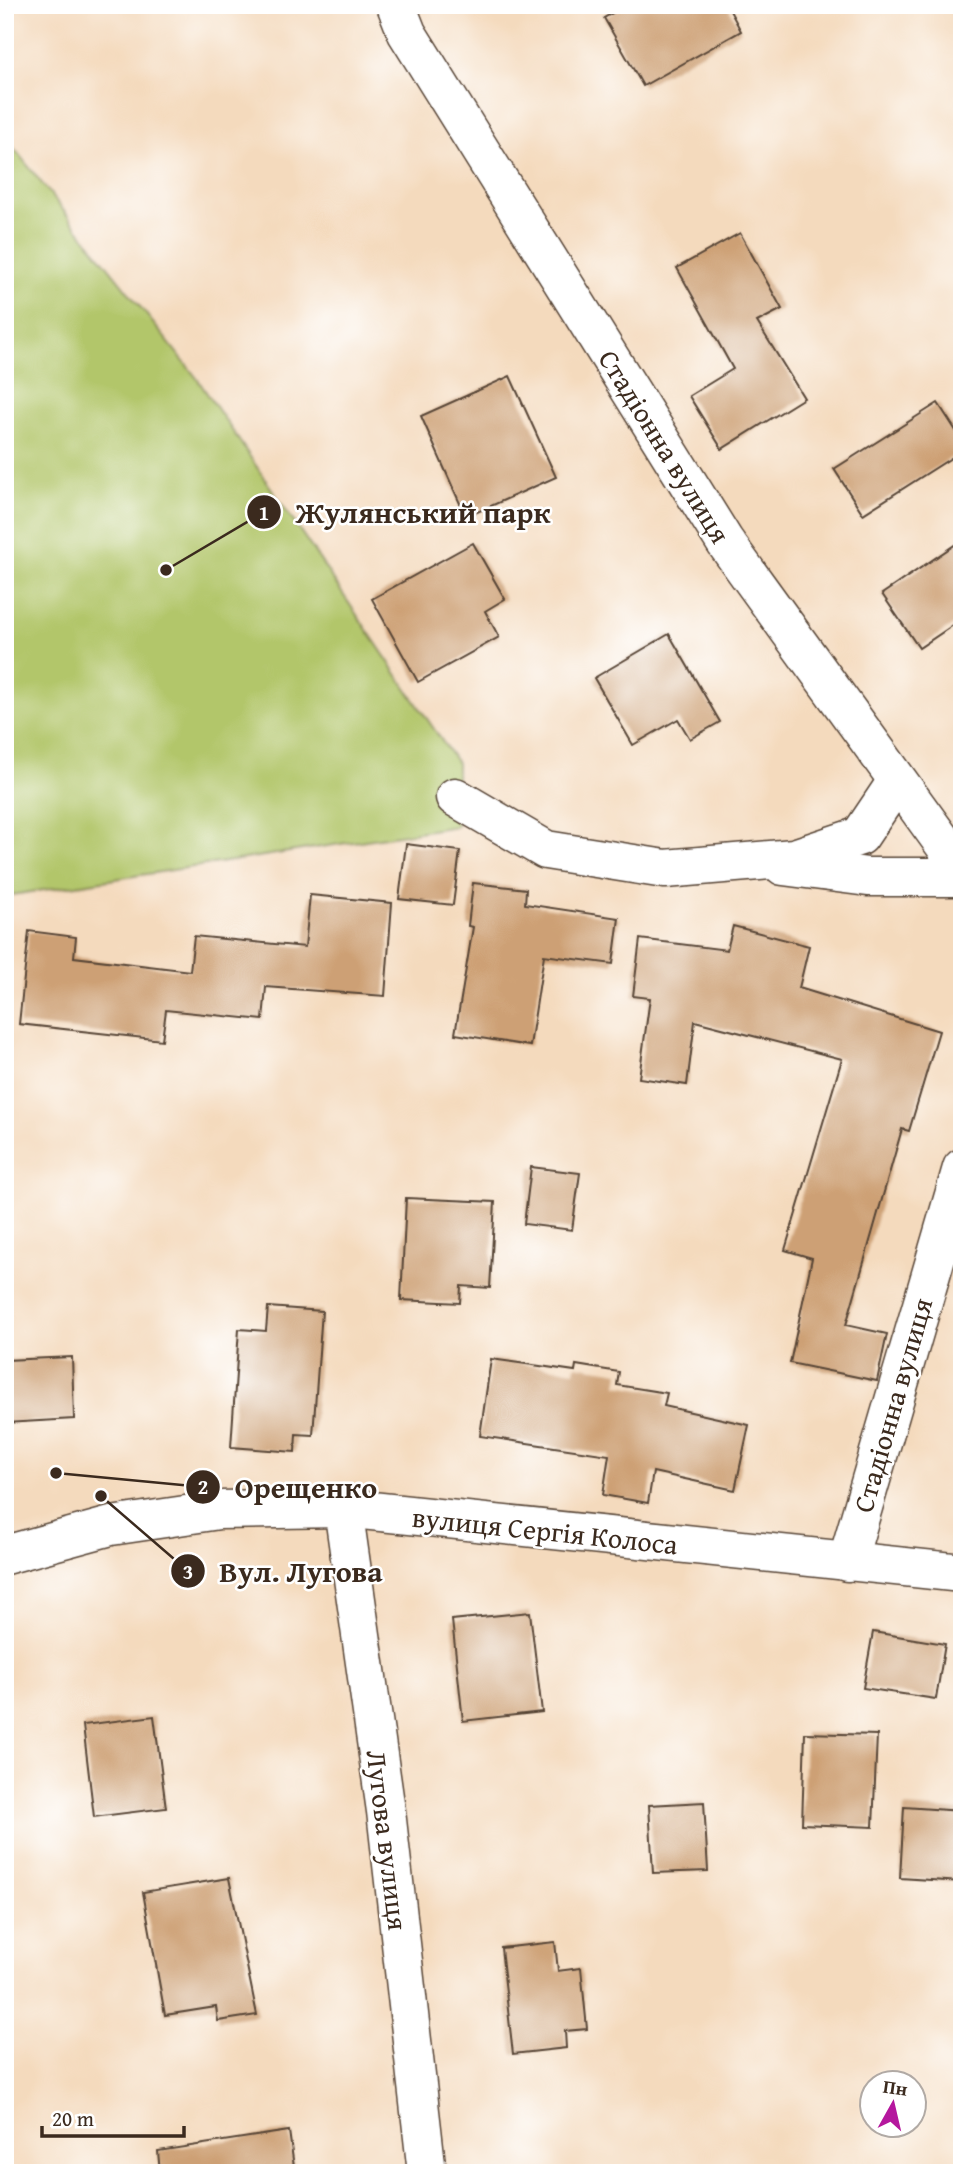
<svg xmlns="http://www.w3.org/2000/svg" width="967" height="2178" viewBox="0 0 967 2178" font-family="'Gentium Book Plus',serif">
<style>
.green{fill:#b2c66a;stroke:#767844;stroke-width:2}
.building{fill:#cda074}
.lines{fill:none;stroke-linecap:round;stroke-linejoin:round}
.minor-casing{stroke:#574436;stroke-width:41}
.minor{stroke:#fff;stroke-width:38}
.labels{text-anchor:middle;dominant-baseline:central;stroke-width:5;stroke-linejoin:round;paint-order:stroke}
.street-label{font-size:28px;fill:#3b2a1e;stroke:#fff}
.leader{fill:none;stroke:#3b2a1e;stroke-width:2.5}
.callout-dot{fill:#3b2a1e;stroke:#fff;stroke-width:2.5}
.mark-label{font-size:21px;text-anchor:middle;font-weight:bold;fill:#fff}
.callout-label{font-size:30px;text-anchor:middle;font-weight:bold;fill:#3b2a1e;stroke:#fff;stroke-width:5;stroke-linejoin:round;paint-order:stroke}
</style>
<rect width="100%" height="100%" fill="#fff"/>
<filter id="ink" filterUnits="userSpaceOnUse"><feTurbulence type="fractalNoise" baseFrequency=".0143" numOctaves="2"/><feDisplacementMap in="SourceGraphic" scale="14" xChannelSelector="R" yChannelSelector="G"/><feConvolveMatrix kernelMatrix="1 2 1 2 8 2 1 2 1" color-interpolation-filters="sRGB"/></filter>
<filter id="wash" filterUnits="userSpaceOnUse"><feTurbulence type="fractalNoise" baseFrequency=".00686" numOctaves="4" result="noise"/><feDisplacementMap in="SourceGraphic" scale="28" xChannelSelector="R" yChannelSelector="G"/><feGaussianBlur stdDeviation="1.57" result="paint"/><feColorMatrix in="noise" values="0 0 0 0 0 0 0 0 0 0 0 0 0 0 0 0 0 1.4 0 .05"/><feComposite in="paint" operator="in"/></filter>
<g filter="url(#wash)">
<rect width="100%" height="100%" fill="#f4dabd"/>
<!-- green -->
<path class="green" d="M5 137 196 377 457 763V826L5 896Z"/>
<g id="blocks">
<!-- building -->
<g class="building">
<path d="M627 5H727L741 31 643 86 604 18Z"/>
<path d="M740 233 782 309 757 322 804 398 722 449 689 396 733 369 677 268Z"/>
<path d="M510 376 556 477 466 517 421 416Z"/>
<path d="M938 403 962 440V451L863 514 834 469Z"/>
<path d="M962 540V619L919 648 882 594Z"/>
<path d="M473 543 505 599 485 611 499 637 418 682 372 599Z"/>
<path d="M669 634 720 722 690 739 678 719 633 745 594 678Z"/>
<path d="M406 844 460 851 453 905 399 899Z"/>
<path d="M473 883 526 889 525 904 619 918 613 964 544 955 530 1046 455 1034 473 927 468 926Z"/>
<path d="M310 895 392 903 385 996 266 987 263 1020 166 1010 162 1040 19 1024 29 931 76 937 74 957 190 971 194 936 305 947Z"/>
<path d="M733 926 809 946 799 988 939 1031 909 1131 902 1129 846 1325 887 1334 877 1381 790 1363 812 1258 785 1250 842 1059 695 1021 687 1085 639 1078 650 998 633 996 640 939 727 950Z"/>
<path d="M531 1167 580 1173 572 1230 524 1224Z"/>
<path d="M406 1198 495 1202 490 1288 461 1286 460 1303 401 1300Z"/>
<path d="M268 1307 322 1311 313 1435 296 1434 295 1452 231 1447 239 1329 266 1331Z"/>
<path d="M72 1357 74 1419 5 1423V1360Z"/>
<path d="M491 1359 575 1371 576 1365 619 1372 617 1385 667 1393 664 1406 749 1425 735 1490 653 1472 648 1503 603 1495 609 1455 480 1436Z"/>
<path d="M530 1612 542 1712 463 1721 452 1620Z"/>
<path d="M873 1632 945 1644 936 1699 863 1688Z"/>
<path d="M154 1716 166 1808 94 1817 83 1725Z"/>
<path d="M805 1733 877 1735 873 1827 802 1824Z"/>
<path d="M704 1802 708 1871 653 1873 649 1805Z"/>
<path d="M904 1807 962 1811V1882L900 1878Z"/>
<path d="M229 1878 257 2015 218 2021 216 2007 165 2015 143 1892Z"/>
<path d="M555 1942 558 1971 581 1968 587 2029 565 2031 566 2048 513 2054 501 1948Z"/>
<path d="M289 2131 294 2167 255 2173H160L158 2151Z"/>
</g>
</g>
</g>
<g filter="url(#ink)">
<use href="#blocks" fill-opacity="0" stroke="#574436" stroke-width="2"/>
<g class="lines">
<defs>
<g id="minor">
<path d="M396 5 407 33 725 542 962 869"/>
<path d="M455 797 546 850 665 869 794 858 860 836 897 781"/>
<path d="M783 866 868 877H962"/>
<path d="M343 1508 386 1811 427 2173"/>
<path d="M5 1555 111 1526 219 1510 343 1508 962 1573"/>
<path d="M847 1562 962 1168"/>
</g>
</defs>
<!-- minor casing -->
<use href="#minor" class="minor-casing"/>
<!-- minor -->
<use href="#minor" class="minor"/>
</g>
</g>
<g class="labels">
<!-- street labels -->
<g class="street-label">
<text transform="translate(665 446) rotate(58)">Стадіонна вулиця</text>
<text transform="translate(892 1405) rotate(-74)">Стадіонна вулиця</text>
<text transform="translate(545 1530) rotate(6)">вулиця Сергія Колоса</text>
<text transform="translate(388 1840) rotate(83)">Лугова вулиця</text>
</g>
</g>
<!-- callouts -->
<path class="leader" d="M166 570L264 512M56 1473L203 1487M101 1496L188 1571"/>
<g class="callout-dot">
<circle cx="166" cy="570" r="7"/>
<circle cx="56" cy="1473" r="7"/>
<circle cx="101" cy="1496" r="7"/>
<circle cx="264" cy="512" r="18"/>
<circle cx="203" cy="1487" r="18"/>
<circle cx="188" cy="1571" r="18"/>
</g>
<g class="mark-label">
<text x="264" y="520">1</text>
<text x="203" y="1494">2</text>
<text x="188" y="1579">3</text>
</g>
<g class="callout-label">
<text x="423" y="523">Жулянський парк</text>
<text x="306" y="1498">Орещенко</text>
<text x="301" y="1582">Вул. Лугова</text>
</g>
<!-- margin -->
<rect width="967" height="2178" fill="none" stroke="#fff" stroke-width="28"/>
<!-- north arrow -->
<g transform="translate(893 2104) rotate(8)"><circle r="33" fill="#ffffff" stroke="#b1aaa5" stroke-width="2"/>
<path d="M0-5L12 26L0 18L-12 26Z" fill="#b5179e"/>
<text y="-10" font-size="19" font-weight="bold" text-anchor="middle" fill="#3b2a1e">Пн</text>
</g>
<!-- scale -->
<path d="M42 2126v10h142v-10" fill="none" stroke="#3b2a1e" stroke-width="3.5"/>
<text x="52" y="2126" font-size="21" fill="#3b2a1e" stroke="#ffffff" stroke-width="5" paint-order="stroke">20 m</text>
</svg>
